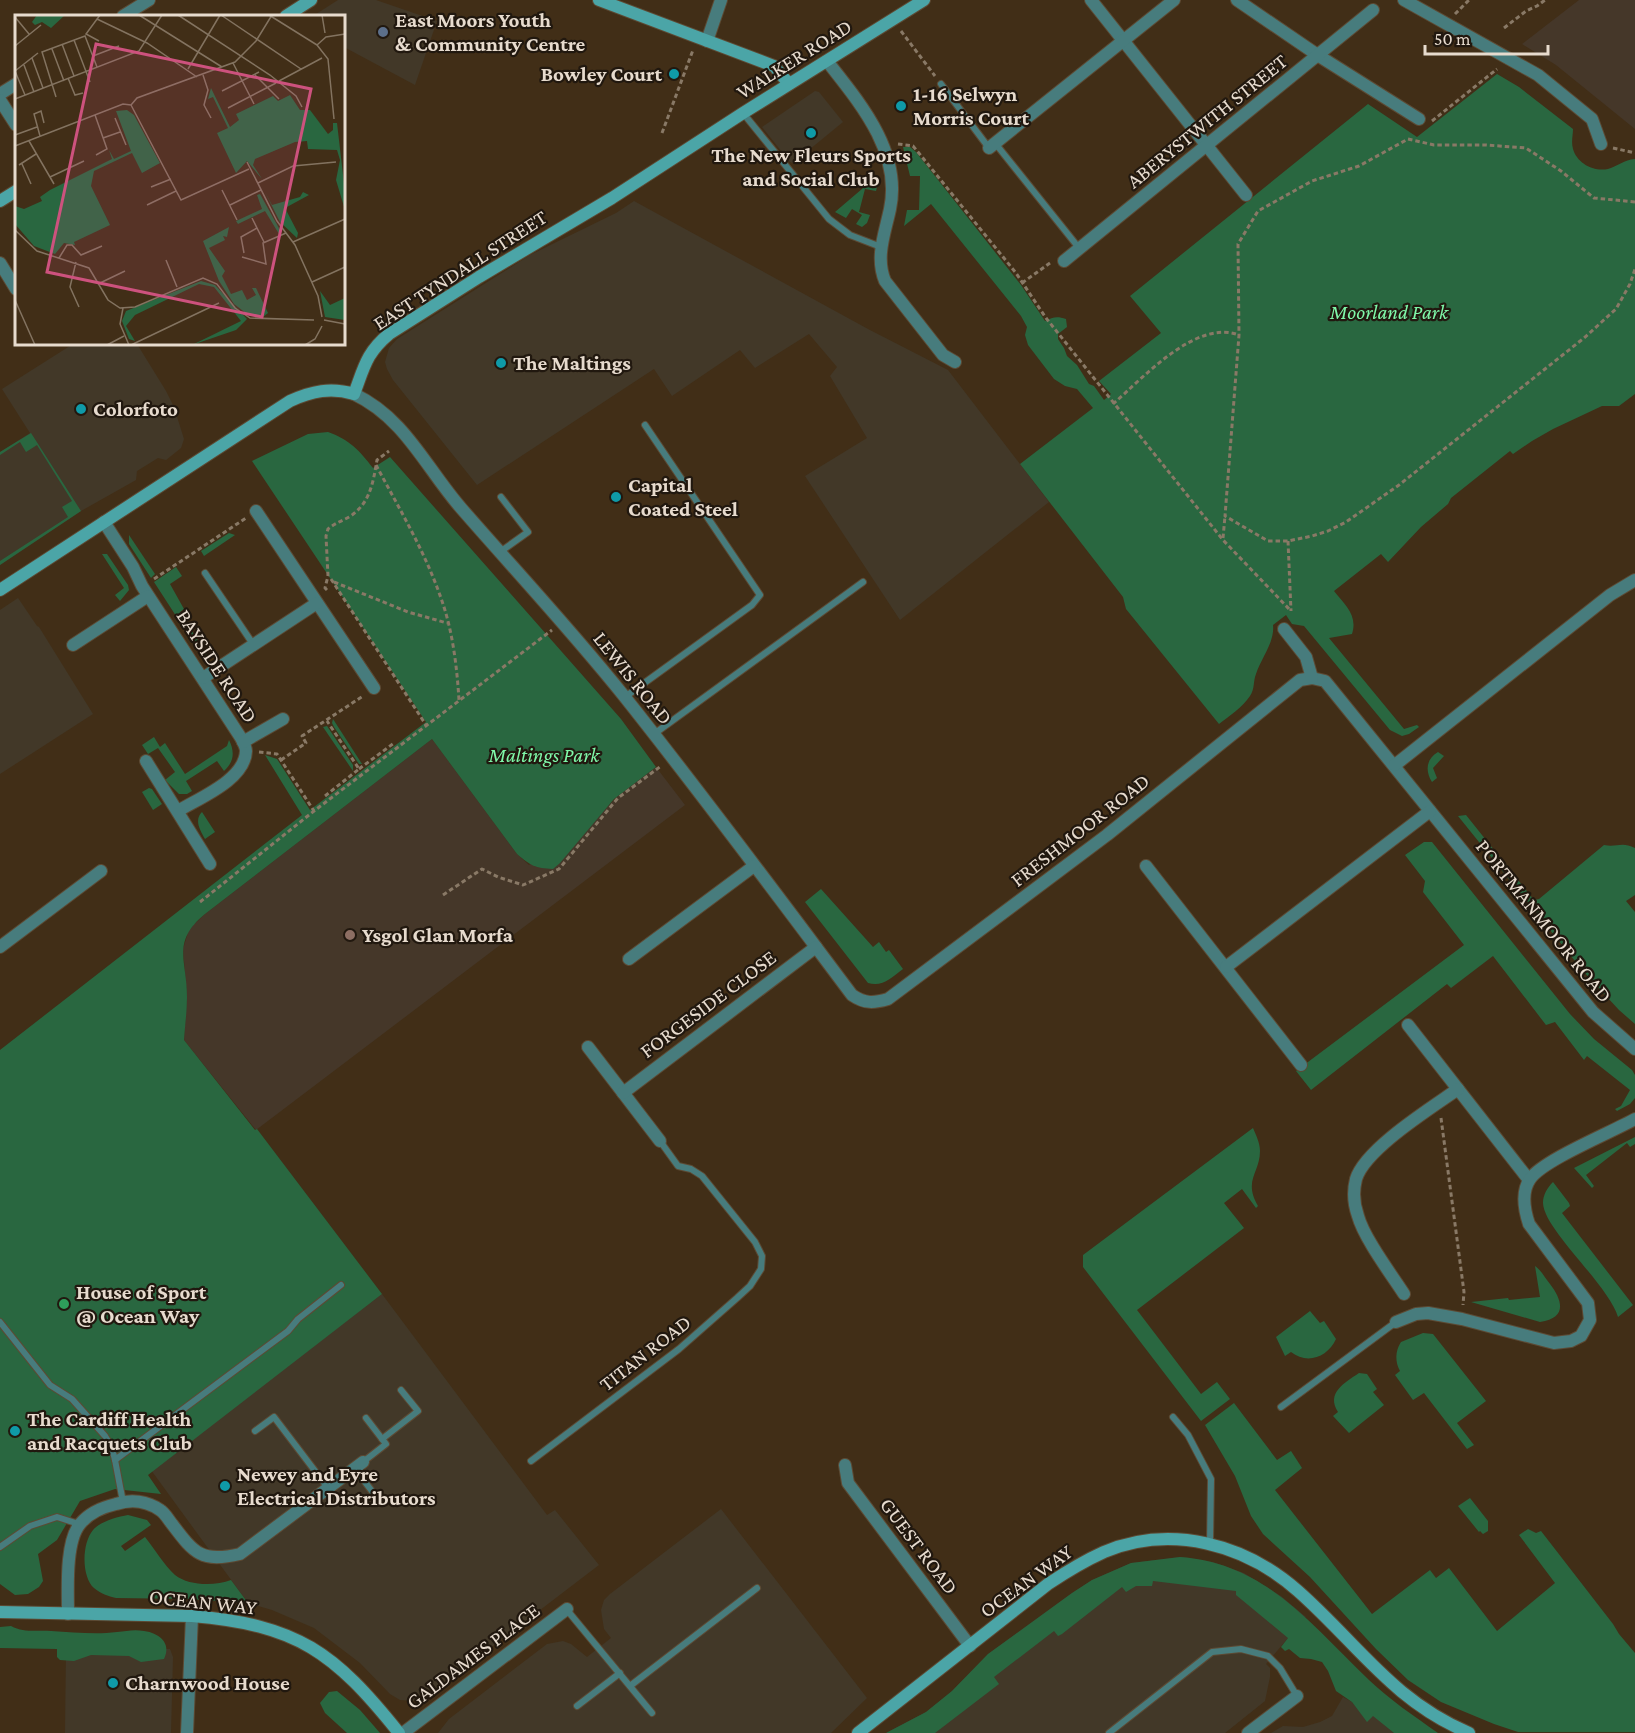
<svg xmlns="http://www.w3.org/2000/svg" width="1635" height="1733" viewBox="0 0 1635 1733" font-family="'Crimson Pro',serif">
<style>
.commercial{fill:#423828}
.education{fill:#453729}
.green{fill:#296740}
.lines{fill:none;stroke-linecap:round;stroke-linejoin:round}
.lane-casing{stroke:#5c4a34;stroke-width:8}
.street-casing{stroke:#5c4a34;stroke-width:14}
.secondary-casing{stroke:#5c4a34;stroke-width:14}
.path{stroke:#897966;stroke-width:3;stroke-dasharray:4.5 3;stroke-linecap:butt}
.lane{stroke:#477c7d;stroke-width:6}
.street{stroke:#477c7d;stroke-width:12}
.secondary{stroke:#4ba5a7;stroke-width:12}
.service-dot{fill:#5c6f8a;stroke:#21180f;stroke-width:2}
.culture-dot{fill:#0f9aa8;stroke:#21180f;stroke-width:2}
.education-dot{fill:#8d6e63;stroke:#21180f;stroke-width:2}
.leisure-dot{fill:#2e9e5b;stroke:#21180f;stroke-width:2}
.labels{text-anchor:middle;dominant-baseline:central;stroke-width:4.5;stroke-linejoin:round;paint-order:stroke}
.poi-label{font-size:21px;font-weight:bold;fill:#e7dbce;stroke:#21180f;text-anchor:start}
.street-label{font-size:21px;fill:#e7dbce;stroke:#21180f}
.park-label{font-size:21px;font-style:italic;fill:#7ff8a9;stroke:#21180f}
.inset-road{fill:none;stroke:#837360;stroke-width:1.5}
.view{fill:#cd527e;fill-opacity:0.15;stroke:#cd527e;stroke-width:3}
.inset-edge{fill:none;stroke:#e7dbce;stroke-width:3}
</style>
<rect width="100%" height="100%" fill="#412e17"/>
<!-- commercial -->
<g class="commercial">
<path d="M338 0H376L437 21 415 85 344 47V16H313Z"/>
<path d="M815 91 819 92 843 122 793 163 790 162 762 127Z"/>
<path d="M634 201 868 329 948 370 1049 502 900 620 805 476 867 438 830 376 837 367 809 334 755 368 740 350 672 396 654 369 477 485 393 380 387 369 385 362 389 348 397 339 530 255 616 213Z"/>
<path d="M73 344H137L166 391 174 407 184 439 181 448 166 460 158 458 137 471 136 480 81 511 0 565V452L30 433 2 389Z"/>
<path d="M18 598 37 626 39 627 93 714 0 774V610Z"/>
<path d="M382 1294 547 1515 555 1510 599 1565 425 1698 414 1701 400 1700 390 1694 360 1663 314 1628 272 1610 248 1603 151 1470Z"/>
<path d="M721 1509 867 1698 831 1733H438L449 1719 547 1644 563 1641 571 1644 587 1657 611 1638 604 1629 601 1610 604 1600 610 1594Z"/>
<path d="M1180 1557 1213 1562 1244 1573 1281 1596 1306 1617 1266 1664 1270 1668V1677L1265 1701 1225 1733H886L926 1712 952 1691 988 1654 1072 1593 1092 1580 1131 1563Z"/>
<path d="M66 1649H170L173 1657 171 1733H65Z"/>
<path d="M1343 1697 1352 1702 1367 1721 1373 1715 1394 1733H1271L1283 1726 1303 1727 1320 1722 1332 1716Z"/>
</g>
<!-- education -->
<g class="education">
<path d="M1579 0H1635V129L1556 65 1522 44Z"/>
<path d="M432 739 517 854 529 865 603 811 624 790 656 767 685 805 256 1130 184 1040 187 997 183 949 189 929 205 914Z"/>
</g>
<!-- green -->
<g class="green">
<path d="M1497 74 1519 87 1573 129C1573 135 1571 142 1573 149 1577 163 1593 172 1608 169 1618 166 1624 160 1635 159V394L1619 406H1602L1553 429 1532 441 1513 454 1510 451 1451 498 1448 504 1421 527 1388 562 1381 554 1334 591C1345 605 1358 615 1352 634L1329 638 1404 729 1417 725 1419 727 1409 734 1402 736 1390 730 1304 626 1292 624 1286 615 1273 625C1275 642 1261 658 1256 674 1253 681 1255 689 1250 696 1242 708 1229 716 1219 724L1126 609 1123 597 1020 464 1093 408 1077 389 1065 386 1054 379 1028 345 1025 335 1027 327 1021 316 931 204 904 226 907 210H919L920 176H910L903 147H910L916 152 1021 285 1045 321C1053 317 1057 316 1066 319L1067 327 1058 334V339L1064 348 1067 356 1077 365 1089 384 1094 386 1104 400 1111 394 1099 381 1161 333 1130 296 1368 104 1417 137Z"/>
<path d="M876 177 878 183 876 191 865 189 859 212 870 215 867 223 862 227 856 224 862 215 852 209 846 218 835 212Z"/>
<path d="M328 432C350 440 359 450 373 468L390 457 621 719 656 767 614 799 560 863 553 869C535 868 531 866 517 854L432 739 205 914C171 942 187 960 187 997 187 1011 185 1026 184 1040L255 1130 257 1129 382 1294 148 1475 161 1494 115 1489 80 1501 57 1540 38 1554 43 1581 39 1587 28 1594 15 1595 0 1584V1050L302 815 265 755 277 759 310 810 426 722 252 461 308 434Z"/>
<path d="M31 433 81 511 0 565V561L68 517 62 507 72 501 37 445 26 452 20 442 0 455V452Z"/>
<path d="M229 533 235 535 204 556 201 551Z"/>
<path d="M129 535 155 574 151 578 129 544Z"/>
<path d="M102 554H107L128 585 129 590 120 601 115 595 124 588Z"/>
<path d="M176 567 182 576 170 584 184 609 180 612 209 658 205 659 202 656 154 582Z"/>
<path d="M333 719 362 764H359L334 727 332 723Z"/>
<path d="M327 726 353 765V771L323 727Z"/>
<path d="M154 737 160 747 165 743 185 774 227 746 229 740C235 752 234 762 224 771L217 761 186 781 192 791 187 794H179L165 780 175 772 158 748 148 754 142 745Z"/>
<path d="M1438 752 1444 756 1433 768 1437 778 1432 782C1425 771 1426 759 1438 752Z"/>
<path d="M149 788 152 789 162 804 153 810 142 792Z"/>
<path d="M202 812 215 832 205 839C200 830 194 820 202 812Z"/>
<path d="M1466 815 1534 900 1539 899 1604 845C1617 848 1621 841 1635 848V895L1626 901 1635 912V1024L1619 1010 1583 971 1458 816Z"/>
<path d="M1424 842H1432L1570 1014 1594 1039 1632 1070 1635 1075V1098L1630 1104 1617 1111 1615 1109 1621 1106 1630 1090 1587 1056 1584 1060 1555 1022 1546 1025 1493 956 1451 988 1447 984 1311 1090 1296 1071 1464 945 1423 892 1425 881 1405 855Z"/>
<path d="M821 889 873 947 879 942 886 952 889 950 903 969C891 978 883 987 868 983L805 902Z"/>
<path d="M1253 1128C1256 1135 1260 1143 1260 1151 1260 1173 1243 1180 1258 1206L1256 1208 1242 1189 1224 1203 1244 1228 1137 1310 1201 1394 1217 1382 1230 1399 1201 1421 1083 1267V1255Z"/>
<path d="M1635 1137V1144L1630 1147 1627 1143 1586 1175 1594 1186 1592 1188 1574 1168Z"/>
<path d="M1553 1182 1569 1203 1570 1206 1562 1213 1633 1305 1618 1317C1608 1284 1544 1230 1543 1203 1543 1195 1547 1188 1553 1182Z"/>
<path d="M1535 1266C1541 1270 1545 1278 1550 1284 1563 1301 1567 1318 1540 1322L1471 1302 1508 1298 1509 1300 1540 1297Z"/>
<path d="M1310 1311 1320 1323 1324 1321 1336 1339C1328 1357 1307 1365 1291 1352L1285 1356 1276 1337Z"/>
<path d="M1423 1333 1433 1334 1486 1401 1457 1423 1474 1445 1467 1449 1424 1393 1413 1400 1395 1375 1400 1371C1395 1362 1395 1351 1401 1342Z"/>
<path d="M1359 1373 1367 1374 1377 1389 1373 1392 1384 1405 1349 1433 1333 1416 1338 1412C1326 1393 1344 1383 1359 1373Z"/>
<path d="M1234 1403 1277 1460 1291 1451 1302 1468 1275 1490 1372 1614 1430 1570 1436 1578 1449 1568 1497 1631 1555 1583 1519 1535 1528 1529 1536 1533 1541 1531 1613 1624 1619 1634 1635 1653V1732H1518L1494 1724 1441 1702 1408 1680 1376 1649 1310 1577 1263 1534 1251 1516 1235 1476 1205 1425Z"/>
<path d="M1470 1498 1488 1521V1531L1483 1534 1480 1531 1479 1532 1458 1506Z"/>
<path d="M128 1515 147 1520 151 1525 121 1546 125 1551 145 1537C154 1548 164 1565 175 1575 189 1586 215 1586 231 1580L248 1603 190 1599 116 1598C108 1596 101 1594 94 1588 81 1576 82 1543 93 1530 101 1521 117 1517 128 1515Z"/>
<path d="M1180 1557C1266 1563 1311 1625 1369 1680 1390 1700 1414 1716 1438 1733H1394L1373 1716 1367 1722 1352 1702 1336 1691 1328 1671 1322 1662 1311 1659 1300 1658 1289 1649 1285 1651 1281 1647 1288 1638 1236 1595V1591L1153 1581 1152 1586H1136L1126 1592 1122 1587 1062 1634 1058 1636 1054 1631 994 1677 999 1684 935 1733H886L926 1712 952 1691 988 1654 1072 1593 1092 1580 1131 1563Z"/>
<path d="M11 1626C24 1633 36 1630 51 1631 73 1632 95 1635 117 1632 127 1631 134 1629 144 1631 159 1633 172 1643 164 1659L141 1662 129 1656 91 1655 74 1661 60 1660 57 1657V1649L0 1648V1627Z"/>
<path d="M337 1691 360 1710 380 1733H347L325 1713 320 1703 329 1692Z"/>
</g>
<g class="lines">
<defs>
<g id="lane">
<path d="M941 84 989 148"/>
<path d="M743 113 829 219 850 235 881 247"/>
<path d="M995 143 1079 248"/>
<path d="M500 552 528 532 501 497"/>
<path d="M205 573 253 644"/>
<path d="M625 697 752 605 760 595 645 425"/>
<path d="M654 734 863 582"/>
<path d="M0 1322 50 1385 72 1399 105 1436 112 1448 115 1460 123 1502"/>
<path d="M1281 1407 1396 1322"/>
<path d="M1173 1417 1188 1435 1211 1479 1210 1543"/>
<path d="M255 1431 274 1417 328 1488"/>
<path d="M382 1439 418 1411 401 1390"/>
<path d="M115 1460 288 1331 298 1319 341 1285"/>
<path d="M531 1461 679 1349 737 1298 750 1286 761 1269 762 1256 755 1242 702 1176 691 1169 678 1166 660 1141"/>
<path d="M363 1462 386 1444 366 1418"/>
<path d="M355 1469 378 1499"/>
<path d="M0 1547 30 1526 57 1517 79 1524"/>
<path d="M567 1610 652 1713"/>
<path d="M630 1686 757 1588"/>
<path d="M577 1706 620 1673"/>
<path d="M1109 1733 1212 1652 1241 1649 1268 1656 1280 1668 1297 1696"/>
</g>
<g id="street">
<path d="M1091 0 1246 195"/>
<path d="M1237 0 1319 56 1419 119"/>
<path d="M1404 0 1538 75 1592 119 1601 144"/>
<path d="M123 16 149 0"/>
<path d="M707 41 721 0"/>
<path d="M827 61C860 103 902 152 890 209 885 233 875 257 885 281L943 355 955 362"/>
<path d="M0 94 16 84"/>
<path d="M0 100 16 125"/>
<path d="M989 148 1174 0"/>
<path d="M1064 261 1373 10"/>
<path d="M0 263 16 289"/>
<path d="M354 394C405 418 426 468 461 508 515 570 572 631 624 696 702 794 777 895 852 995 865 1004 874 1003 888 999L1107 835 1300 680 1312 678 1325 681 1593 1012 1635 1049"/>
<path d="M256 511 374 688"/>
<path d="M104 522 133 567 142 586 241 738C243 742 246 747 246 751 245 780 199 798 178 811"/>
<path d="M1284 629 1306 657 1312 678"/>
<path d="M73 645 148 596"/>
<path d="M203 678 317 603"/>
<path d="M243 742 283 719"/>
<path d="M146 761 210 864"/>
<path d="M1395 765 1610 595 1635 580"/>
<path d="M1146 866 1301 1065"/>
<path d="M0 947 101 871"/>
<path d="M629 959 754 866"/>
<path d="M1226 967 1430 811"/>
<path d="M1408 1025 1529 1180"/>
<path d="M588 1047 660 1141"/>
<path d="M623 1093 816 947"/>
<path d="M1404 1294C1391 1274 1364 1238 1358 1216 1354 1205 1353 1191 1356 1179 1365 1149 1431 1108 1458 1089"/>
<path d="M1396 1322 1416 1314 1428 1313 1462 1319 1554 1343 1571 1341 1581 1336 1590 1320 1588 1303 1529 1224C1524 1209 1521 1192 1530 1179 1543 1160 1612 1132 1635 1119"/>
<path d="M845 1465 848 1483 970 1646"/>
<path d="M68 1614C68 1590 65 1542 80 1524 89 1513 103 1507 116 1504 131 1499 147 1501 160 1510 165 1513 168 1519 172 1524 194 1553 201 1563 240 1554L363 1462"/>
<path d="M187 1733 192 1616"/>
<path d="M403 1733 567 1609"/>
<path d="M1248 1733 1297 1696"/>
</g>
<g id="secondary">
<path d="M599 0 774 66 789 84"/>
<path d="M286 16 311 0"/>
<path d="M0 201 16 191"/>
<path d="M0 590 290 401C312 391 331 387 354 394 364 368 366 353 389 334L479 277 612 198 743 113 924 0"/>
<path d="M0 1612 192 1616C298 1625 334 1652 399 1733"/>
<path d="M858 1733 1048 1584C1066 1572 1084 1561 1104 1552 1171 1524 1245 1544 1298 1591 1358 1644 1392 1700 1469 1733"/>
</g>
</defs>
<!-- lane casing -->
<use href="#lane" class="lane-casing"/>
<!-- street casing -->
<use href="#street" class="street-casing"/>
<!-- secondary casing -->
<use href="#secondary" class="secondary-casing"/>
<!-- path -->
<g class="path">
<path d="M1455 14 1469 0"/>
<path d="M1504 28 1526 11 1537 6 1545 0"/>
<path d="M901 31 935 76"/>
<path d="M1432 121 1497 69"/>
<path d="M662 133 693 50"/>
<path d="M898 144 913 146 918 152 1016 273 1046 318 1223 540 1291 611"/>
<path d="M1613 148 1635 153"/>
<path d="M1635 202 1594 198 1561 171 1526 148 1486 145H1434L1408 139 1359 166 1312 181 1258 211 1238 244 1239 335 1225 516 1268 541H1288L1312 536 1328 531 1346 522 1399 485 1584 338 1616 309 1630 284 1635 269"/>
<path d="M1022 283 1050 263"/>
<path d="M1113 404C1144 377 1196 319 1239 335"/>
<path d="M376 465C400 510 427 555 443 604 453 634 457 668 459 700"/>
<path d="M1223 538 1225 516"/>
<path d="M1288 541 1291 611"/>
<path d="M154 579 246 518"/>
<path d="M331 579 426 725"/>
<path d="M334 582 408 612 447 623"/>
<path d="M327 590 325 588 328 576 326 536 328 529C335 523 342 521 349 517 370 504 373 483 377 460L389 451"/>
<path d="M259 752 277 754 314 811"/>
<path d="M281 760 306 743 302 736 363 696"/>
<path d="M359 769 394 743"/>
<path d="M325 796 359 769 327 721"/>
<path d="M443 895 482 869 498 877 523 885 559 869 618 798 661 766"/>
<path d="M200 902 314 811 552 630"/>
<path d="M1441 1118 1464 1292 1463 1305"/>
</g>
<!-- lane -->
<use href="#lane" class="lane"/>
<!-- street -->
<use href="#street" class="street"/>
<!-- secondary -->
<use href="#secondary" class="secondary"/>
</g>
<!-- markers -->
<circle class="service-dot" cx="383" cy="32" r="6"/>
<g class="culture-dot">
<circle cx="674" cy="74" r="6"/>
<circle cx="901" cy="106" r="6"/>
<circle cx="811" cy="133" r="6"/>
<circle cx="501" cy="363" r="6"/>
<circle cx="81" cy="409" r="6"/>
<circle cx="616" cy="497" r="6"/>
<circle cx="15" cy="1431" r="6"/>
<circle cx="225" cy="1486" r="6"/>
<circle cx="113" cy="1683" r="6"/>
</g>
<circle class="education-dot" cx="350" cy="935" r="6"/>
<circle class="leisure-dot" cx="64" cy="1304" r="6"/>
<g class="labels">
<!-- poi labels -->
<g class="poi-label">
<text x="395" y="20">East Moors Youth<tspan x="395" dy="24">&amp; Community Centre</tspan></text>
<text x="662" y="74" text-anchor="end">Bowley Court</text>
<text x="913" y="94">1-16 Selwyn<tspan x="913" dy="24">Morris Court</tspan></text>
<text x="811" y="155" text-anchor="middle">The New Fleurs Sports<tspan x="811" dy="24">and Social Club</tspan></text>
<text x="513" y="363">The Maltings</text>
<text x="93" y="409">Colorfoto</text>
<text x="628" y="485">Capital<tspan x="628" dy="24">Coated Steel</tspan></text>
<text x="362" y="935">Ysgol Glan Morfa</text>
<text x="76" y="1292">House of Sport<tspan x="76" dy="24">@ Ocean Way</tspan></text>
<text x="27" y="1419">The Cardiff Health<tspan x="27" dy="24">and Racquets Club</tspan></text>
<text x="237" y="1474">Newey and Eyre<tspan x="237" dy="24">Electrical Distributors</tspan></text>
<text x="125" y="1683">Charnwood House</text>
</g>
<!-- street labels -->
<g class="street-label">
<text transform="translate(794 59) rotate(-32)">WALKER ROAD</text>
<text transform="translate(1207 121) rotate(-39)">ABERYSTWITH STREET</text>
<text transform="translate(460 270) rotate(-33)">EAST TYNDALL STREET</text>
<text transform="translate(217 666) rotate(57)">BAYSIDE ROAD</text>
<text transform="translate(633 678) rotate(51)">LEWIS ROAD</text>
<text transform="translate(1080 830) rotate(-38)">FRESHMOOR ROAD</text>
<text transform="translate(1544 921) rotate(51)">PORTMANMOOR ROAD</text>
<text transform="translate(708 1004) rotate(-37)">FORGESIDE CLOSE</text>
<text transform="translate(645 1353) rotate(-38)">TITAN ROAD</text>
<text transform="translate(919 1546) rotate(53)">GUEST ROAD</text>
<text transform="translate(1026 1581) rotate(-36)">OCEAN WAY</text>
<text transform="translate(203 1602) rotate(6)">OCEAN WAY</text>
<text transform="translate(473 1656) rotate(-37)">GALDAMES PLACE</text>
</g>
<!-- park labels -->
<g class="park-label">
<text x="1389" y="312">Moorland Park</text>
<text x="544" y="755">Maltings Park</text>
</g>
</g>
<!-- overview -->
<g transform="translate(15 15)">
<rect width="330" height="330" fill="#412e17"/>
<path d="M22 0H50L36 13 27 7 20 10 17 7ZM196 73 215 112 224 105 221 99 258 81 263 86 275 80 285 95H295L313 119 318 115V108H322L330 177V195L321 165 325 145 322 135 293 134 292 126 280 127 240 144 238 150 247 164 232 146 221 158 202 118 213 113 198 82 193 84ZM112 95 119 100 145 148 127 158 117 138 79 156 76 171 95 210 59 227 60 230 49 228 40 239 19 231 0 209V191L9 194 27 186 25 182 35 175 97 144 94 135 99 144 116 136 101 96ZM250 177 257 190 285 182 288 177 294 180 270 193 283 218 282 223 265 207ZM245 179 265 215 264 219 250 196 223 209 221 206 247 194 242 180ZM214 212 212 222 208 221 210 225 194 233 210 256 207 261 216 279 227 275 232 285 241 280 237 273H241L253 298 248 302 232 299 219 289 204 266 188 226ZM186 266 200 270 232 304 221 315 177 330 226 306 199 272 184 269 120 300 111 311 120 326 114 324 107 306 111 296ZM305 276 315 290 330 283V305L310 302Z" fill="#296740"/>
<path class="inset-road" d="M124 0 207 52M163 0 255 60 281 81 287 92M206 0 286 54M254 0 302 30M307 0 310 18M0 2 14 19M82 4 132 28 182 62M59 25 75 67M84 26 71 19 85 0M47 29 59 61M302 30 313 44 319 104M302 30 311 22 330 19M0 31 26 10M37 34 49 66M78 41 104 31M17 43 28 73M218 48 239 89M9 50 19 77M173 54 205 0M0 56 23 38M0 56 10 80M188 60 193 75 189 90 196 103M240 60 264 84M53 63 60 80 68 78M264 66 307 43M207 76 244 57M41 82 27 37 70 21 82 52M0 84 124 36 147 0M116 90 166 185 234 154M116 90 122 83 220 47 241 26 257 0M213 93 261 68M80 100 92 134 81 140M100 103 111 130M0 120 22 112M25 121 19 99 26 96 29 108M88 123 105 117M14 126 39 169M0 131 108 89 116 90M232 147 262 206 280 230 303 281 307 302M7 149 16 169M4 150 21 139M35 162 69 146M243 168 278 151 321 147M136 172 156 164M207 175 222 205M132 190 161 176M215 190 246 175M237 203 249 227M0 215 22 236 74 253 93 285 105 293 120 292 188 263 202 269 220 293 235 303 299 305M278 227 330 204M229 238 226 222 242 213M227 242 251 249 248 228 271 218M44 243 52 230H57L66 240 87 231M151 245 162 272M61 247 55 272 64 292M297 267 330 252M85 268 110 256M0 285 20 330M108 293 105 309 114 330M309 305 330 309M92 330 109 321M116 330 204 288M290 330 300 324 307 311"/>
<path class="view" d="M81 29 296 74 247 302 32 257Z"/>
<rect width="330" height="330" class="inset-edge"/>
</g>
<!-- scale -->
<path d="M1425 45v9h123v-9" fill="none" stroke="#e7dbce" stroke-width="3"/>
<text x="1434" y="45" font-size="18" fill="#e7dbce" stroke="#21180f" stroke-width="4.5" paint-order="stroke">50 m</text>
</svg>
